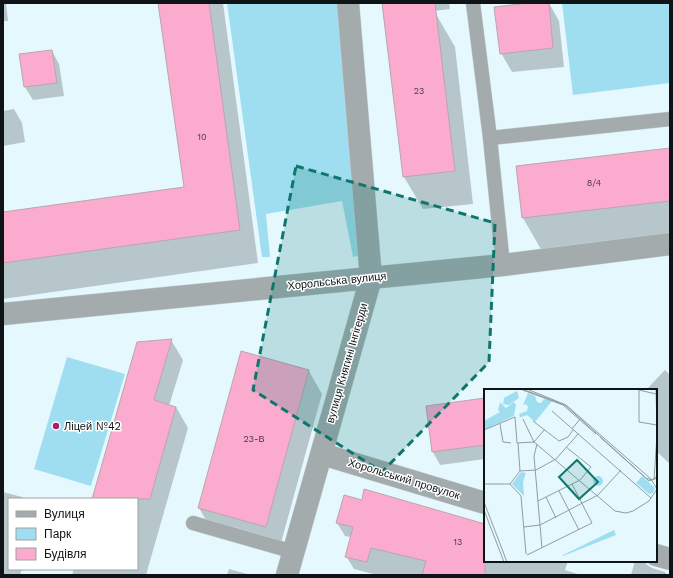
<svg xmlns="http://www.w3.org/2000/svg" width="673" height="578" viewBox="0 0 673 578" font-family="'Work Sans',sans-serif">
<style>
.green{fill:#9fdef1}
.shadow{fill:#0003}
.building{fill:#fbabcd;stroke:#b8a7ad}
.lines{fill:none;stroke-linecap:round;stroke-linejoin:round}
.lane-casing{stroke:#c3d4d9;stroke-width:15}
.street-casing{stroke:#c3d4d9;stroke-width:23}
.lane{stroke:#a3abad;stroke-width:14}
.street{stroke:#a3abad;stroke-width:22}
.marked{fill:#0f766e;fill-opacity:0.2;stroke:#0f766e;stroke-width:3;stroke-dasharray:8 5;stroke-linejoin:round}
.poi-dot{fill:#a7216b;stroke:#fff;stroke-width:1.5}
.labels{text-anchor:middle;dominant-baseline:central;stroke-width:3;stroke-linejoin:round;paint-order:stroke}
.number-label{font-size:9px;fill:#493a44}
.street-label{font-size:11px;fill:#0e1416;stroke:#fff}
.poi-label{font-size:11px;fill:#0e1416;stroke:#fff;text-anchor:start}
.inset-road{fill:none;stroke:#8f9da1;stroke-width:1}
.view{fill:#0f766e;fill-opacity:0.15;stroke:#0f766e;stroke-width:2}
.inset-edge{fill:none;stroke:#0e1416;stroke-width:2}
</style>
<rect width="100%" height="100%" fill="#e5f8fe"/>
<!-- green -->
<g class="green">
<path d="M227 3H338L363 255 353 257 342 201 266 214 270 257H262Z"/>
<path d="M562 3H670V83L573 95Z"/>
<path d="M67 357 125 374 91 486 34 469Z"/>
</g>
<!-- shadow -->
<g class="shadow">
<path d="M3 3H6L8 21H3Z"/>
<path d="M160 3H223L258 263 3 299V213L185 188Z"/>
<path d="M392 3H449L450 9 400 15Z"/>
<path d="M537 3H549L559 21 564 67 512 72 501 53Z"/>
<path d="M436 14 455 47 473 204 423 209 404 177Z"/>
<path d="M52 51 59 64 64 96 33 100 25 87 21 55Z"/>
<path d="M14 109 22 123 25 142 3 146V111Z"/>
<path d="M670 149V236L542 251 523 218Z"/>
<path d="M171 340 183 360 169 406 176 407 188 428 146 575H72L74 569H137V499H93Z"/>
<path d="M242 352 309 371 322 394 279 550 213 532 199 508Z"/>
<path d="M665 370 670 375V464L656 451V390H646Z"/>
<path d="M485 399V459L440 465 433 452Z"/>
<path d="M3 492 22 497 23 499H9V569H22L20 575H3Z"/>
<path d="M363 501 485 525V561H568L565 570 581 575H377L354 569 346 556 351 537 345 536 337 523Z"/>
<path d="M635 561 645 562 647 565 652 568 665 572 667 575H631Z"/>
<path d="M229 569 251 575H227Z"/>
</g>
<!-- building -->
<g class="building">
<path d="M158 3H209L240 230 3 263V212L184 187Z"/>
<path d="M382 3H435L455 171 403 177Z"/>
<path d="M528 3H549L553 48 500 54 494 7Z"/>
<path d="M52 50 57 83 24 87 19 54Z"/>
<path d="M670 148V201L522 218 516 166Z"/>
<path d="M172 339 154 400 176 407 150 499H92L137 342Z"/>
<path d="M241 351 309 370 266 527 198 508Z"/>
<path d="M485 398V445L432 452 426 406Z"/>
<path d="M364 489 485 524V575H422L426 561 371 548 367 562 345 557 353 527 336 523 344 495 362 500Z"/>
</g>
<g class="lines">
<defs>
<g id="lane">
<path d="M473 3 490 138 503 265"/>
<path d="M490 138 670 119"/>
<path d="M193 523 294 552"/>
</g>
<g id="street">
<path d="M3 314 503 265 670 244"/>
<path d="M322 454 485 503"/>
<path d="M656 555 670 559"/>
<path d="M287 575 371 278 348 3"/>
</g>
</defs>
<!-- lane casing -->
<use href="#lane" class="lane-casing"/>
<!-- street casing -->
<use href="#street" class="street-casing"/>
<!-- lane -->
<use href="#lane" class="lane"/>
<!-- street -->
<use href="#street" class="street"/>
</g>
<!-- marked area -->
<path class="marked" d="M296 166 495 223 489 362 382 472 253 390Z"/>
<!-- markers -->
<circle class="poi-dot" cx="56" cy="426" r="4"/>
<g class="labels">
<!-- number labels -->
<g class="number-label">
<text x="419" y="91">23</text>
<text x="202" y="137">10</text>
<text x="594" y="183">8/4</text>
<text x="254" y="439">23-В</text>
<text x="458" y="542">13</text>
</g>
<!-- street labels -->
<g class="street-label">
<text transform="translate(337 281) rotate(-6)">Хорольська вулиця</text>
<text transform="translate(347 363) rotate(-74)">вулиця Княгині Інгігерди</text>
<text transform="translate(404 479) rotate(17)">Хорольський провулок</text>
</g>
<!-- poi labels -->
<g class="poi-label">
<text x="64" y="426">Ліцей №42</text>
</g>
</g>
<!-- overview -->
<g transform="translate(484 389)">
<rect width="173" height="173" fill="#e5f8fe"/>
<path d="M33 2 35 9 25 16 19 15 20 9ZM44 4 51 7 53 13 57 14 60 10 68 12 51 33 43 26 32 30 36 28 35 25 43 22 44 18 42 15 39 16ZM16 13 22 19 30 13 32 16 30 27 0 41V32L16 23 14 21ZM37 83 42 84 39 93 40 107 28 95ZM109 92a5 5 0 1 1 10 0a5 5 0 1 1-10 0ZM158 87 171 99 169 104 165 105 152 94ZM130 141 132 146 79 167V166Z" fill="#9fdef1"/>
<path class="inset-road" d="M36 0 79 16 112 45M38 0 81 16 162 89 168 91 173 87M172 5 155 1V33L173 36M68 22 167 109M39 30 50 53 131 122 142 124 149 122 165 112 173 100 167 90 82 16 43 0M49 32 75 52 84 48 89 41M16 35 19 53 27 54M88 40 96 30M0 41 31 28 33 54 50 53 61 40M116 48 165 92 173 89M34 54 36 82 26 95 37 107 42 165M53 55 50 67 58 159M36 82 52 81 72 70 94 45M170 91 173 46 172 0M0 95H26M75 102 95 141M62 108 72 129M54 112 96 91 107 78 82 58M0 113 23 173M0 121 20 173M40 138 56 136 114 106 137 81M43 166 108 134 88 95"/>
<path class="view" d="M93 71 114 93 95 110 75 88Z"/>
<rect width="173" height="173" class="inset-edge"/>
</g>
<!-- border -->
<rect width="673" height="578" fill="none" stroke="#0e1416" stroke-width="8"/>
<!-- legend -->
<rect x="8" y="498" width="130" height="72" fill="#ffffff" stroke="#9fa1a2"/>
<rect x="16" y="511" width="20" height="6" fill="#a3abad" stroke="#9fa1a2"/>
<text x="44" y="518" font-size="12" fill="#0e1416">Вулиця</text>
<rect x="16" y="528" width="20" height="12" fill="#9fdef1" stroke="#9fa1a2"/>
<text x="44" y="538" font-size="12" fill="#0e1416">Парк</text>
<rect x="16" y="548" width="20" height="12" fill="#fbabcd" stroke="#9fa1a2"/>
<text x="44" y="558" font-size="12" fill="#0e1416">Будівля</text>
</svg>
